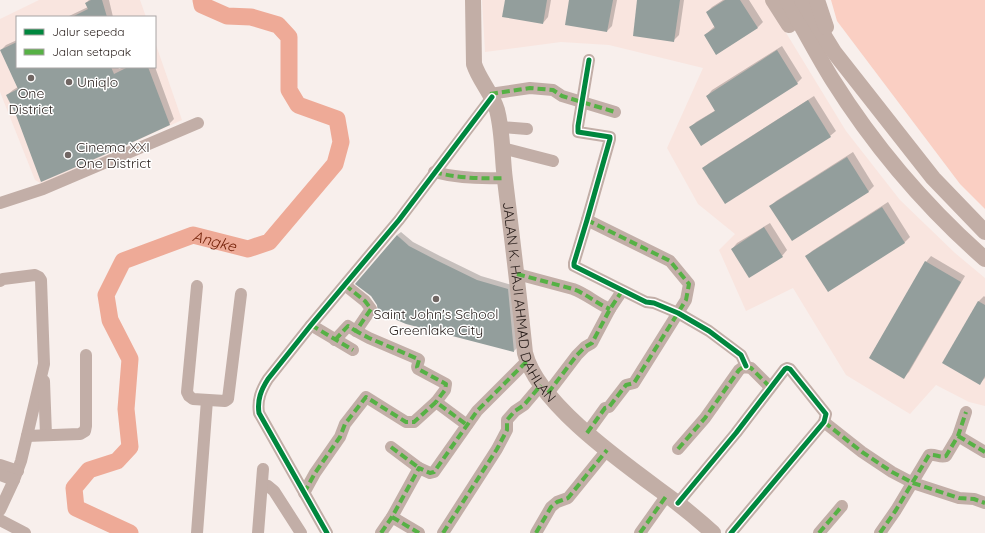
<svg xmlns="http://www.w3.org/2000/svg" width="985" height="533" viewBox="0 0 985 533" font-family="Quicksand,sans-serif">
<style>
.built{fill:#f9e5df}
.green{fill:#facfc3}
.shadow{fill:#0003}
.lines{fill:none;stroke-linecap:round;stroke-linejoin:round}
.river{stroke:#eeaa97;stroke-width:17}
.building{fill:#939e9c}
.minor{stroke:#c2aea7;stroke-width:12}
.major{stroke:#c2aea6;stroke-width:16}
.quiet{stroke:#56b145;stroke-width:4;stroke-dasharray:8 4;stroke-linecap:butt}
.cycleway-casing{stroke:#fff;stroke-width:8}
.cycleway{stroke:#00873e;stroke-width:5}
.poi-dot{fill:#706663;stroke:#fff;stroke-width:1.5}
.labels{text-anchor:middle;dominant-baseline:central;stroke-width:3;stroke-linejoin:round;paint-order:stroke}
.poi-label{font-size:14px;fill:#261c19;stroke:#fff;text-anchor:start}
.street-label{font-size:14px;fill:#261c19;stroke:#fff}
.water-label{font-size:15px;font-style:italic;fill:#76230a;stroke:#fff}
</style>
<rect width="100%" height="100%" fill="#f8efec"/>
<!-- built -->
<g class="built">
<path d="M39 0H140L146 17H17V67H155V42L182 120 42 184 35 180 0 92V19Z"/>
<path d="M482 0H766L846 131 900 200 955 253 985 278V406L969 402 936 385 910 414 846 375 793 288 746 311 719 250 735 234 698 204 667 148 703 68 609 45 561 42 485 52Z"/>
</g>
<!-- green -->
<path class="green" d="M831 0H985V209L960 184 837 21Z"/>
<!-- shadow -->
<g class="shadow">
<path d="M89 0H109L113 17H67L88 7 86 3Z"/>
<path d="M506 0H551L548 17 543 23Z"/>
<path d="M570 0H617L612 26 607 31Z"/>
<path d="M638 0H684L679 35 674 40Z"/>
<path d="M723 0H749L763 22 758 27 705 35 715 26 707 12 712 7Z"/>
<path d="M17 40V67H118L119 69 124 67H155L174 119 169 124 17 115 7 95 13 90 18 87 1 50 6 45Z"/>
<path d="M782 46 802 78 797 83 690 128 696 122 716 110 707 96 712 90Z"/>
<path d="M814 96 836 131 830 136 703 168 709 163Z"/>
<path d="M853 152 874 186 869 191 792 240 771 206 776 201Z"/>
<path d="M888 202 910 237 904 243 807 256 812 251Z"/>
<path d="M770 223 787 250 782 256 732 249 737 243Z"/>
<path d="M401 232 413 242 440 256 481 276 512 285 518 347 514 351 397 235Z"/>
<path d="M931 256 965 276 909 372 904 377 870 357 926 262Z"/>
<path d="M984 296 985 297V378L979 384 978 302Z"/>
</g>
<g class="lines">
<!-- river -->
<path class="river" id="s1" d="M130 533 76 508 74 488 89 470 117 461 130 447 126 409 130 359 110 320 106 295 123 261 193 235 248 249 269 242 335 164 341 142 337 119 298 105 289 90V37L278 25 251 17 227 16 202 5 201 0"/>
</g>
<!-- building -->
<g class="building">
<path d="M91 0H102L107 17H72L88 9 85 3Z"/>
<path d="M505 0H547L543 24 502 17Z"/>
<path d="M569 0H613L607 32 565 25Z"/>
<path d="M637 0H680L674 42 633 36Z"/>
<path d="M725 0H740L758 28 716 55 704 35 715 28 706 12Z"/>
<path d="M17 42V67H111L114 74 128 67H148L170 125 120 148 41 182 16 115 6 95 18 89 0 50Z"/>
<path d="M777 50 798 84 701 146 689 127 715 111 706 96Z"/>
<path d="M808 100 831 137 725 204 702 168Z"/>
<path d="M847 157 869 192 792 241 769 206Z"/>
<path d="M882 207 905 243 828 292 805 256Z"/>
<path d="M764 227 783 257 749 278 731 249Z"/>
<path d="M397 235 409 246 436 260 477 280 508 289 514 352 406 324 378 312 377 305 371 296 355 284Z"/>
<path d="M925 261 961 282 904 379 869 358Z"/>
<path d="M978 301 985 305V376L980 385 942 363Z"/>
</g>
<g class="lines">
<!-- minor -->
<g class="minor">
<path d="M589 60 578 126V132L610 137V139L587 220 574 263V266L646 302 654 303 678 313 709 331 741 355 746 366"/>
<path d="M490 94 530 88 553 90 562 96 615 112"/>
<path d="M500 127 527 129"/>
<path d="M502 148 553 161"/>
<path d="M434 172C457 178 481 179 505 178"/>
<path d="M0 203 43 189 198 123"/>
<path d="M517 274 573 289C587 294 597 304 610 309"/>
<path d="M0 281 3 279 35 275 39 277 41 280 44 364 21 461 14 480 0 510"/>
<path d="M345 285 365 301 371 309 356 331 369 338 418 359 419 360 417 367 418 369 446 384 445 390 436 402"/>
<path d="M197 286 187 392 189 396 193 399 225 401 228 399 241 294"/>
<path d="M311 325 353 350"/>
<path d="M335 340 348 326 356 331"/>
<path d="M44 381 46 435"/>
<path d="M548 393 577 355 585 347 592 343 610 309 622 291"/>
<path d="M824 422 862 452 892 472 913 483 959 498 974 499 985 503"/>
<path d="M587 433 605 408 609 407 626 385 634 383 686 300 689 284 670 261 587 220"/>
<path d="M27 436 80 434 85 431 86 426V355"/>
<path d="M958 436 985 452"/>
<path d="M391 447 419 468"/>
<path d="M678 449 705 418 739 370 743 367 751 368 770 387"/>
<path d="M0 465 18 471"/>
<path d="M0 475 14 480"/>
<path d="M262 485 268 486 274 491 301 533"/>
<path d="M304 493 315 473 340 437 345 424 366 397 406 422H414L436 402 467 425"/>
<path d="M678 503 736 433 785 369 787 368 790 369 826 414 824 422 731 533"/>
<path d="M392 517 419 533"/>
<path d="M0 520 25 533"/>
<path d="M197 533 207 400"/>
<path d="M258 533 263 469"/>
<path d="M327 533 259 413C257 400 261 390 268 379L311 325 399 220 492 97"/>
<path d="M381 533 392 517 419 468 430 473 434 472 477 411 527 361"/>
<path d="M443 533 497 449 507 430V420L515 411 524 405 541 385"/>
<path d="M536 533 551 507 557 502 568 498 607 450"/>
<path d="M640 533 667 495"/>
<path d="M819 533 842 506"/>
<path d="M880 533 896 510 929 455C936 454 940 458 946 456L958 436 966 412"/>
</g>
<!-- major -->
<g class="major">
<path id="s2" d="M473 0 474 64C479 80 492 93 497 110 503 133 502 157 505 180 512 237 519 295 525 353 538 406 632 469 676 502 689 512 701 522 713 533"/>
<path d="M773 0 789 25"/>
<path d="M787 0C802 26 816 53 832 79 874 146 926 207 985 259"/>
<path d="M802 0 834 52 933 178 985 232"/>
<path d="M817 0 826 27"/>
</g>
<!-- quiet -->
<g class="quiet">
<path d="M490 94 530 88 553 90 562 96 615 112"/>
<path d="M434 172C457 178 481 179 505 178"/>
<path d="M517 274 573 289C587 294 597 304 610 309"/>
<path d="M345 285 365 301 371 309 356 331 369 338 418 359 419 360 417 367 418 369 446 384 445 390 436 402"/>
<path d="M311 325 353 350"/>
<path d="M335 340 348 326 356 331"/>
<path d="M548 393 577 355 585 347 592 343 610 309 622 291"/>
<path d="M824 422 862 452 892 472 913 483 959 498 974 499 985 503"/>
<path d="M587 433 605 408 609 407 626 385 634 383 686 300 689 284 670 261 587 220"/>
<path d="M958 436 985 452"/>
<path d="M391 447 419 468"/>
<path d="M678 449 705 418 739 370 743 367 751 368 770 387"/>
<path d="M304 493 315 473 340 437 345 424 366 397 406 422H414L436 402 467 425"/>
<path d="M392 517 419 533"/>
<path d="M381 533 392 517 419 468 430 473 434 472 477 411 527 361"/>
<path d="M443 533 497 449 507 430V420L515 411 524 405 541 385"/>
<path d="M536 533 551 507 557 502 568 498 607 450"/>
<path d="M640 533 667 495"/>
<path d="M819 533 842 506"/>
<path d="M880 533 896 510 929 455C936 454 940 458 946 456L958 436 966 412"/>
</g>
<defs>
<g id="cycleway">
<path d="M589 60 578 126V132L610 137V139L587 220 574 263V266L646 302 654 303 678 313 709 331 741 355 746 366"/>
<path d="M678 503 736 433 785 369 787 368 790 369 826 414 824 422 731 533"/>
<path d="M327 533 259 413C257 400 261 390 268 379L311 325 399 220 492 97"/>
</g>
</defs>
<!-- cycleway casing -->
<use href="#cycleway" class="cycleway-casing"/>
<!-- cycleway -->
<use href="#cycleway" class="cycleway"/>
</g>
<!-- markers -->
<g class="poi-dot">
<circle cx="31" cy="78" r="4"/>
<circle cx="69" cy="82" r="4"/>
<circle cx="68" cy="155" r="4"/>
<circle cx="436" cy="299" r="4"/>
</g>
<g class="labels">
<!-- poi labels -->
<g class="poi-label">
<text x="77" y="82">Uniqlo</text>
<text x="31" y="93" text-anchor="middle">One<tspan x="31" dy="16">District</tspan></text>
<text x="76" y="147">Cinema XXI<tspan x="76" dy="16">One District</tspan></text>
<text x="436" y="314" text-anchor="middle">Saint John's School<tspan x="436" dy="16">Greenlake City</tspan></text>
</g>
<!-- street labels -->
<g class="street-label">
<text stroke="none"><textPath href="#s2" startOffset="312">JALAN K. HAJI AHMAD DAHLAN</textPath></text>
</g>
<!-- water labels -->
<g class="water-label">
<text stroke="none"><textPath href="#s1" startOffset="444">Angke</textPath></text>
</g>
</g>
<!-- legend -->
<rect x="16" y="16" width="140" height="52" fill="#ffffff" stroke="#a8a4a3"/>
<rect x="24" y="29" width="20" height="6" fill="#00873e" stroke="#a8a4a3"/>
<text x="52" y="36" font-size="12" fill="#261c19">Jalur sepeda</text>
<rect x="24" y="49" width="20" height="6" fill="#56b145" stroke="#a8a4a3"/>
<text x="52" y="56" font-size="12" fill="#261c19">Jalan setapak</text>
</svg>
